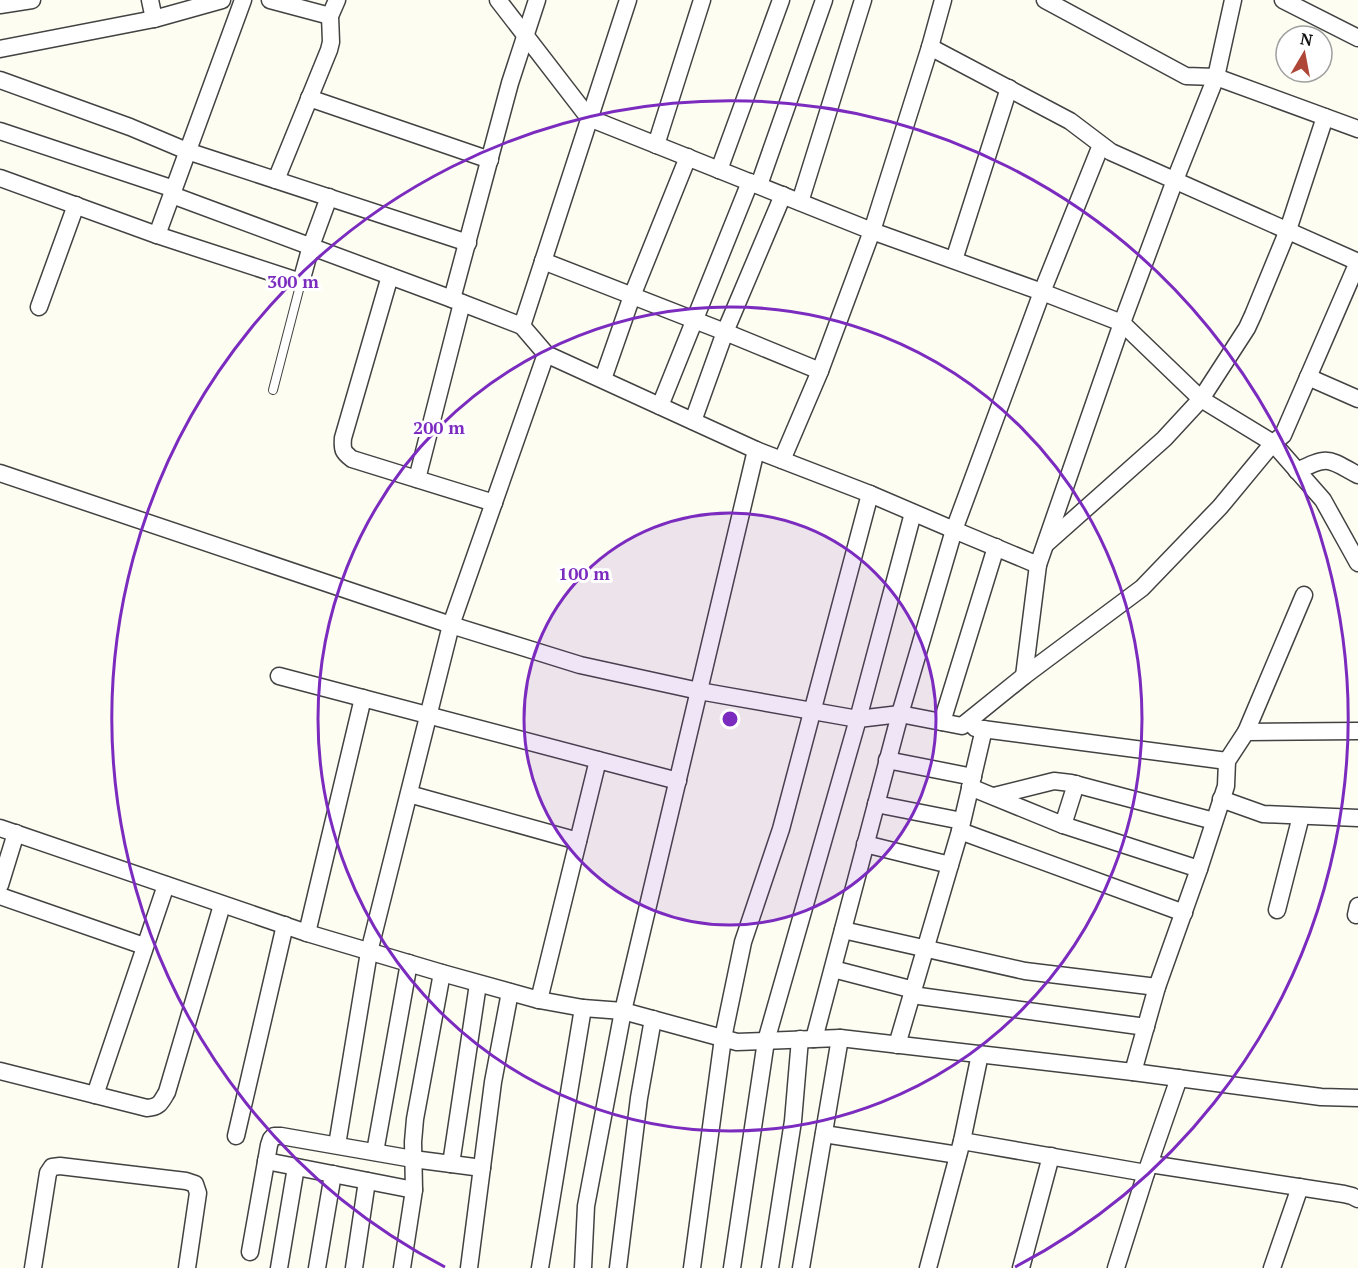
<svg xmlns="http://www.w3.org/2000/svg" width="1358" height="1268" viewBox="0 0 1358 1268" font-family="'PT Serif',serif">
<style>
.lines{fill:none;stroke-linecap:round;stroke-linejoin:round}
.service-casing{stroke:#424242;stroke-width:10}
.minor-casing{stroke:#424242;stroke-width:19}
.service{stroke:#fff;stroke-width:8}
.minor{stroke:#fff;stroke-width:16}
.ring{fill:none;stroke:#7b2cbf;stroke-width:3}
.centre{fill:#7b2cbf;stroke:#fff;stroke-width:3}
.ring-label{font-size:18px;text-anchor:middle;font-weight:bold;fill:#7b2cbf;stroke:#fff;stroke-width:6;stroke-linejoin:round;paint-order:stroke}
</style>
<rect width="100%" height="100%" fill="#fdfdf2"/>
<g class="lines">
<defs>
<path id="service" d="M273 390 301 282"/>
<g id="minor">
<path d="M150 0 154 19"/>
<path d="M270 0 330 16"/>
<path d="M498 0 589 118 872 231 1042 292 1122 323 1201 399 1273 443 1323 500 1358 563"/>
<path d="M628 0 522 326 546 354 756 450 870 494 954 530 1042 292 1101 145"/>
<path d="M1045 0 1186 76 1216 77 1358 129"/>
<path d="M1283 0 1358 38"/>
<path d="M0 5 32 0"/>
<path d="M0 49 154 19 222 0"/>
<path d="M0 80 130 127 187 151 468 243"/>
<path d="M309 98 490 160"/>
<path d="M0 131 174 189"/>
<path d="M656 145 702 0"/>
<path d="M719 170 781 0"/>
<path d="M0 178 157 235 301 282 311 246 329 197"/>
<path d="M276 180 329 50 331 42 330 16 337 0"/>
<path d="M759 185 824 0"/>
<path d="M172 195 452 299 522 326"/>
<path d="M800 202 863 0"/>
<path d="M157 235 243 0"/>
<path d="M954 260 1009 88"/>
<path d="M543 261 725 332 820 371"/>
<path d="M390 276 343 438C342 450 343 452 352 459L494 503"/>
<path d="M452 299 510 83 537 0"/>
<path d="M39 307 76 205"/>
<path d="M1308 377 1358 399"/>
<path d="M603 379 632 296 688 157"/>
<path d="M660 406 750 182"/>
<path d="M693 421 725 332 783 195"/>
<path d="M782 460 820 371 872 231 930 47 943 0"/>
<path d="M1297 471C1330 455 1328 459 1358 475"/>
<path d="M0 473 451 625 580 665 699 691 858 719 900 714 962 726 1024 676 1142 588 1220 507 1273 443 1283 435 1358 262 1111 152 1070 121 930 47"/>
<path d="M417 479 462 303"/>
<path d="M1047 543 1164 439 1201 399 1247 328 1253 315 1288 230 1325 117"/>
<path d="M279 676 678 781"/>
<path d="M1024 676 1038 565 1122 323 1175 180 1216 77 1233 0"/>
<path d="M942 722 996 547"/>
<path d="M975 728 1227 761"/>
<path d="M1246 732 1304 595"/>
<path d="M887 760 973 777"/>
<path d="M970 787 1063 825 1199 869"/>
<path d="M409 794 578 841"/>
<path d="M994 796 1054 781 1071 783 1214 821"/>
<path d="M1221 799 1263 814 1358 818"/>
<path d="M876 804 962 821"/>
<path d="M1063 825 1076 784"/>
<path d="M0 828 307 933 442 973 539 1000 583 1008 623 1011 737 1042 840 1038 1133 1072 1157 987 1199 869 1226 786 1227 761 1246 732 1358 731"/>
<path d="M960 831 1184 913"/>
<path d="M865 844 950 865"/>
<path d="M0 885 16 833"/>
<path d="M0 896 144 946"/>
<path d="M1277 910 1301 816"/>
<path d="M1356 915 1358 906"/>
<path d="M843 930 1025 971 1157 987"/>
<path d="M307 933 363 698"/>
<path d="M833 969 914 990"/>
<path d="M912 995 1146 1027"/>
<path d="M539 1000 598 760"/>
<path d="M814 1039 900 714 954 530 1038 565"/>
<path d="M897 1045 960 831 984 729"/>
<path d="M0 1071 147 1108C160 1107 161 1102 167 1092L222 905"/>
<path d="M1133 1072 1321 1097 1358 1098"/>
<path d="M95 1095 166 885"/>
<path d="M824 1134 958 1155"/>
<path d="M236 1136 285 925"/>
<path d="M962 1141 1146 1173"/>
<path d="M337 1145 369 952 451 625 546 354"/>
<path d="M375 1152 409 963"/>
<path d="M266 1161 414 1190"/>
<path d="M451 1164 478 984"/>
<path d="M1150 1164 1344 1194 1352 1196 1358 1199"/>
<path d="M250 1252 269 1145 271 1139 274 1136H281L413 1159 482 1168"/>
<path d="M33 1268 48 1173 52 1167 60 1166 186 1181 195 1184 198 1193 187 1268"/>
<path d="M279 1268 296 1167"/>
<path d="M317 1268 333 1174"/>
<path d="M354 1268 367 1181"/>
<path d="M402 1268 414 1190 413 1142 415 1119 442 973"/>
<path d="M469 1268 493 1082 510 992"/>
<path d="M540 1268 583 1008"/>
<path d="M583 1268 586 1206 623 1011 756 450"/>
<path d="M618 1268 639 1098 653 1019"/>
<path d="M692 1268 723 1038 743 942 781 829 870 494"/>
<path d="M732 1268 766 1041 858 719 913 513"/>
<path d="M770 1268 793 1121 800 1039"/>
<path d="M801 1268 840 1038"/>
<path d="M928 1268 962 1141 980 1054"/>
<path d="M1021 1268 1051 1156"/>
<path d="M1116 1268 1146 1173 1179 1078"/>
<path d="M1272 1268 1300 1187"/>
</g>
</defs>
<!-- service casing -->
<use href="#service" class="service-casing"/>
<!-- minor casing -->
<use href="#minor" class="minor-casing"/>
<!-- service -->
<use href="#service" class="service"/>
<!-- minor -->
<use href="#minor" class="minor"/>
</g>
<!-- distance rings -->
<circle cx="730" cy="719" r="206" fill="#7b2cbf" fill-opacity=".12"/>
<g class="ring">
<circle cx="730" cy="719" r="206"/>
<circle cx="730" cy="719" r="412"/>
<path d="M445 1267A618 618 0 1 1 1015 1267"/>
</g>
<circle cx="730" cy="719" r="9" class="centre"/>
<g class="ring-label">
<text x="293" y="288">300 m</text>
<text x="439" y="434">200 m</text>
<text x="584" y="580">100 m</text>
</g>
<!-- north arrow -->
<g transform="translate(1304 54) rotate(10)"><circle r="28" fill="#ffffff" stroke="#9f9f9f" stroke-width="1.5"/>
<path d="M0-4.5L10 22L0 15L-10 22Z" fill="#ae4737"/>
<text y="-9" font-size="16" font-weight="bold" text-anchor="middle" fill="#0f0f0f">N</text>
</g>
</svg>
